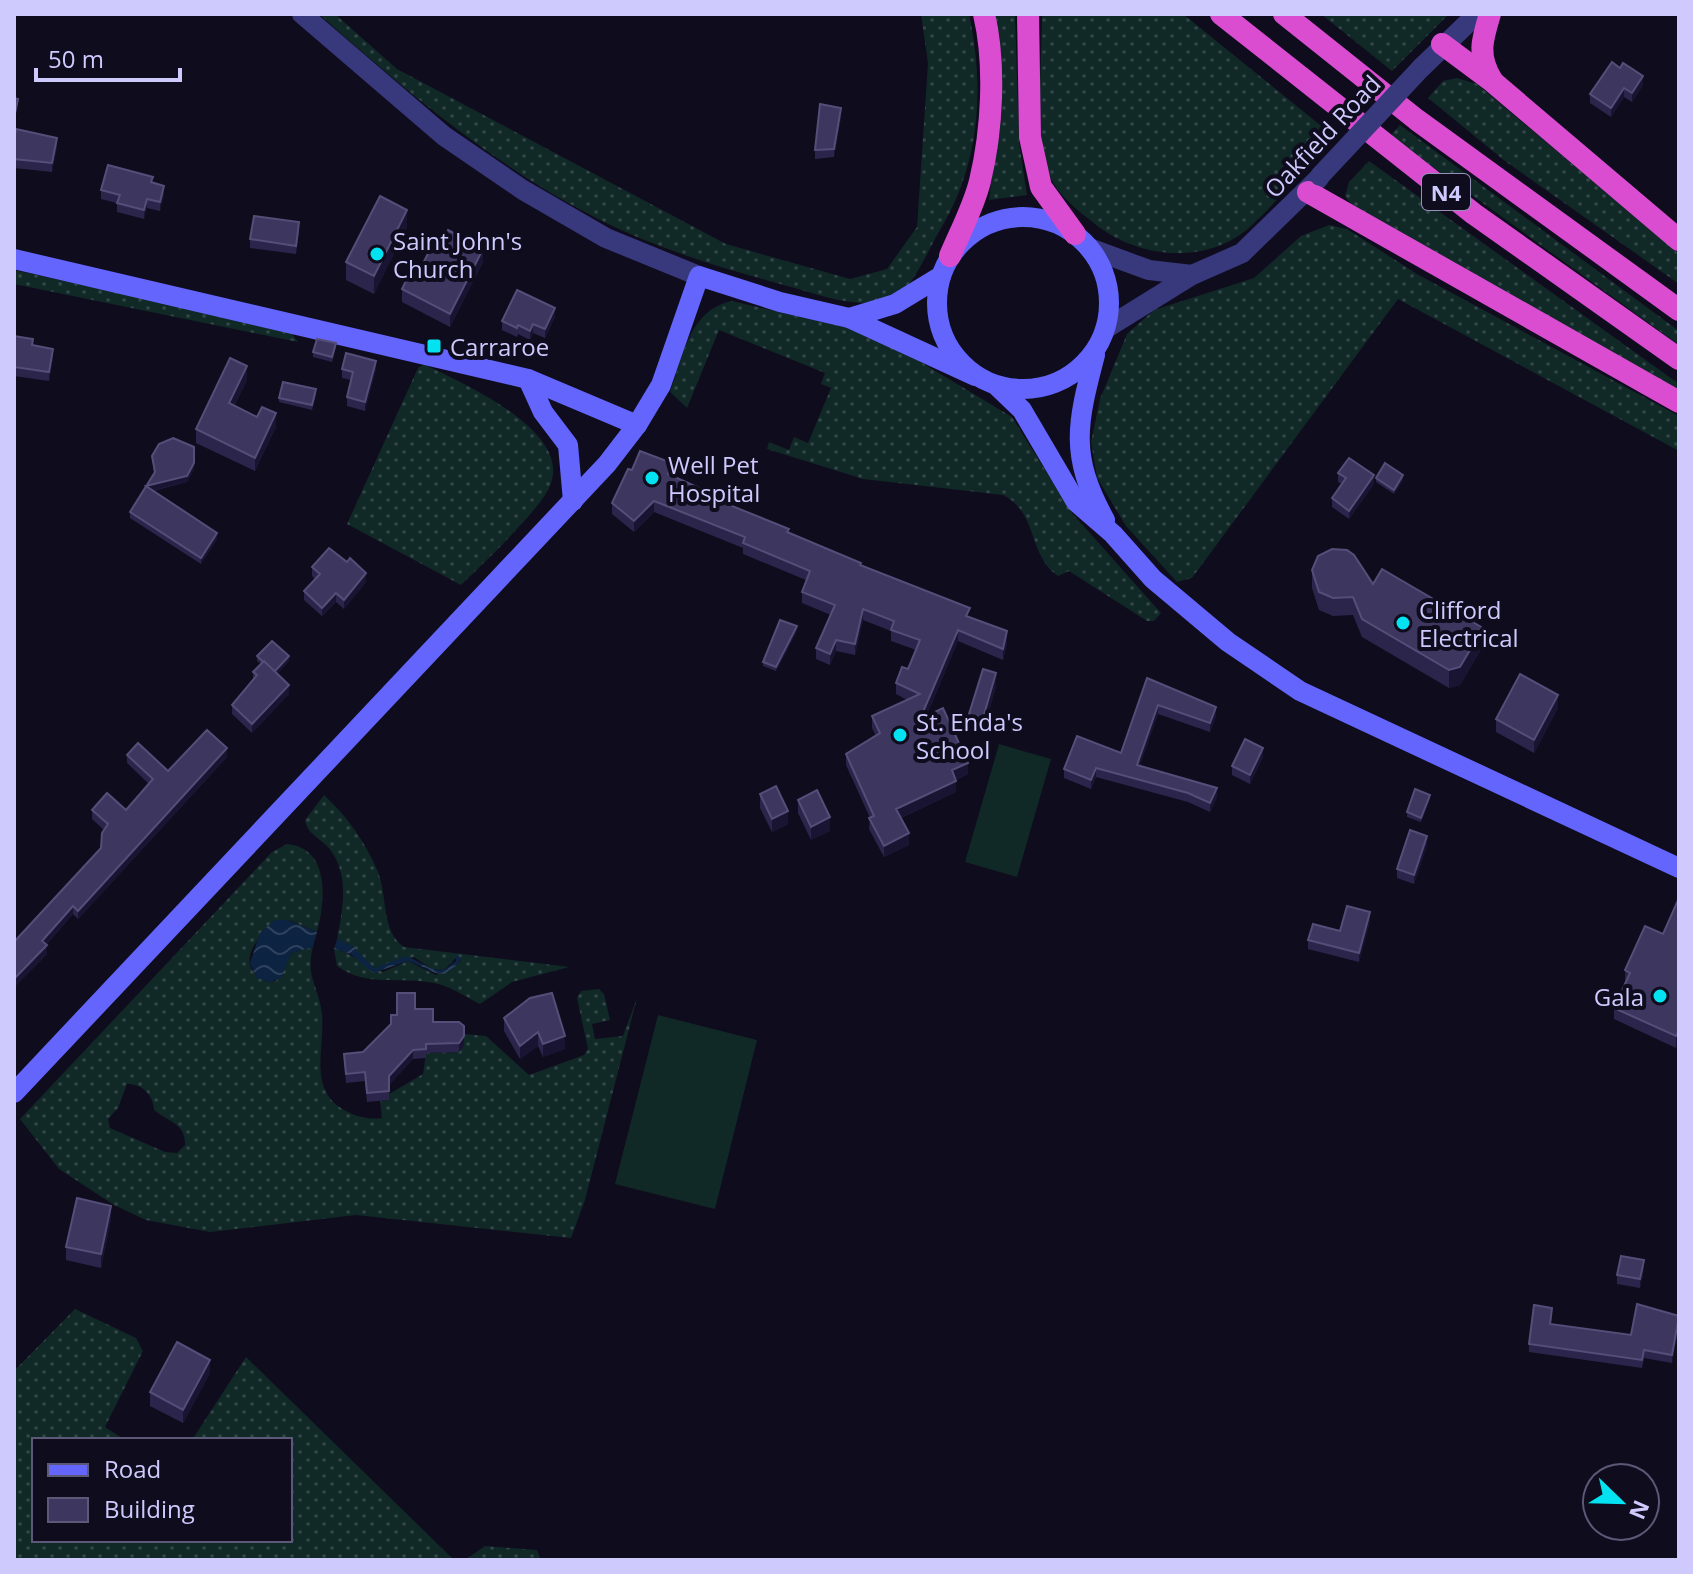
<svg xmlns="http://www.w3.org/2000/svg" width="1693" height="1574" viewBox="0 0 1693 1574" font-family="'Open Sans',sans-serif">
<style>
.grass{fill:url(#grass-dots);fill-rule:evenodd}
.pitch{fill:#102826}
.water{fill:url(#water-waves)}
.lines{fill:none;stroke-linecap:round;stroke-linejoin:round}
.tertiary{stroke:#38387d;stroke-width:20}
.secondary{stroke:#6365fd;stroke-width:20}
.trunk{stroke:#da4dd1;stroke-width:22}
.tertiary-bridge{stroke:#38387d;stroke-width:20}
.wall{fill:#2b254c}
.shaded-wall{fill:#191432}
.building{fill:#3d375f;stroke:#544e78;stroke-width:2}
.poi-dot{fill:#03e2f1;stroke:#0f0c1e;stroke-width:3}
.labels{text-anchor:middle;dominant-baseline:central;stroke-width:8;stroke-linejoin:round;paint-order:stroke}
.shield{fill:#0f0c1e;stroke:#9591bb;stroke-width:2}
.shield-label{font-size:22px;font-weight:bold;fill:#cecafe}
.street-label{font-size:24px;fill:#cecafe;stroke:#0f0c1e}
.poi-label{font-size:24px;fill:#cecafe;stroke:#0f0c1e;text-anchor:start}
</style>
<defs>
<pattern id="grass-dots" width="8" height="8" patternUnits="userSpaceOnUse" patternTransform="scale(2)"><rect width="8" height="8" fill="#102826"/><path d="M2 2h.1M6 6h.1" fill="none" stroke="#324647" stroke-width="1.8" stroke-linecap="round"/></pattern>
<pattern id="water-waves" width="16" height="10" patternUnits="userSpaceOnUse" patternTransform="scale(2)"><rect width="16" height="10" fill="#0c2342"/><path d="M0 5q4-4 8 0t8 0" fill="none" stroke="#2e425e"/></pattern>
</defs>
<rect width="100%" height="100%" fill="#0f0c1e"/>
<!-- grass -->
<g class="grass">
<path d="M319 14H335L397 69 726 244 850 279 887 269 917 227 928 63 921 14H969C985 88 980 165 940 230 931 245 914 283 902 292 872 315 823 296 791 287 732 271 674 254 619 229 508 178 409 94 319 14Z"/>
<path d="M994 14H1015L1019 142 1027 195 989 200 997 135Z"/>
<path d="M1042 14H1183L1330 133C1305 165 1281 199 1251 226 1207 266 1139 259 1095 224 1071 205 1052 191 1044 160 1036 124 1042 53 1042 14Z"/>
<path d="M1321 14H1449L1392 71Z"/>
<path d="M1457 78 1477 84 1679 254V284L1505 161 1428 98 1443 81Z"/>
<path d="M1400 125 1679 331V345L1390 136Z"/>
<path d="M1369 161 1679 384V391L1353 207 1345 196 1349 182Z"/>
<path d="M1329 225 1347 229 1417 274 1679 416V451L1398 299 1192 578 1177 582 1126 526 1097 478 1091 442 1100 399 1127 334 1154 310 1254 278 1301 236Z"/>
<path d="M14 270 290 331 298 342 14 284Z"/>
<path d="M732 301 874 334 1012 417 1072 513 1161 613 1154 621H1147L1069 571 1058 576C1028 556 1038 512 1003 495L863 479 767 449 769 442 789 450 794 437 808 443 831 388 821 384 825 373 719 330 687 408 670 392C684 355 689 310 732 301Z"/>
<path d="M424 364C463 384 579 433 548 490 536 513 482 565 461 585L347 524 418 368Z"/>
<path d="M324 795C347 816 366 843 378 872 388 898 381 931 404 947L569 967 512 982 480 1004C466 997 450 986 434 983 400 976 368 988 337 966L334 949C354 953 363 966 383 972L408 961 436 975 461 961 456 958 444 970 432 969 414 957 374 968 337 939C343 908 350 875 329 848 320 838 307 834 305 820Z"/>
<path d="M287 844C331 848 325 902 317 932L291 921 275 920C262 935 236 958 258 976 264 982 268 982 276 981L291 953 313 947C305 977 319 987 322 1014 325 1049 307 1091 346 1111 357 1117 370 1120 382 1118L380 1101 389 1100V1094L423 1074 426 1053 459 1052 464 1045V1034L486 1036 529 1075 584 1055 588 1049 577 998 581 991 599 989 604 994 610 1020 592 1024 595 1039 623 1036 637 998 585 1200 571 1238 356 1215 210 1232 146 1220 114 1205 59 1169 20 1119 272 852ZM127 1084C142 1084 153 1094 154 1110 169 1122 186 1124 185 1145L177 1153 165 1152 110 1128 108 1119 118 1108Z"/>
<path d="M75 1309 136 1338 143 1351 105 1427 125 1440H34V1540H290V1440H192L246 1357 454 1560H14V1371Z"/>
<path d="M485 1546 537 1550 541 1560H465Z"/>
</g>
<!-- pitch -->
<g class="pitch">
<path d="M999 744 1051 759 1017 877 965 862Z"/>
<path d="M658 1015 757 1040 715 1209 615 1184Z"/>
</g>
<!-- water -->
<g class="water">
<path d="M275 920H287L317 932 313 947 291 953 281 978 270 982 257 978 250 963 260 933Z"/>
<path d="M337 939 354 947 374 968 407 956 432 969 444 970 456 961V955L462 958C441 987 432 968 408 961L373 973 351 954 334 949Z"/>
</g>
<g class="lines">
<!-- tertiary -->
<g class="tertiary">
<path d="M302 14 444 136 523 190 606 238 699 276"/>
<path d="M1421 68 1477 14"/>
<path d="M1089 248 1149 270 1192 275"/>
<path d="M1105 329 1192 275 1242 253 1319 178"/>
</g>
<!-- secondary -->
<g class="secondary">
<circle cx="1023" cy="303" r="86"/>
<path d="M14 259 528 379 637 425"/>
<path d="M849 318 895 304 941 276"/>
<path d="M1095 355C1077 424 1069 455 1105 520"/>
<path d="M528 379 543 412 568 445 573 501"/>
<path d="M997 386 1022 410 1076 502 1113 534 1153 579 1228 642 1300 691 1679 868"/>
<path d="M14 1093 607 464 637 425 661 385 699 276 780 302 849 318 975 376"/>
</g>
<!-- trunk -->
<g class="trunk">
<path d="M1028 14 1030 137 1041 187 1075 234"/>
<path d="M1221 14 1474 214 1679 359"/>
<path d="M1284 14 1417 120 1679 310"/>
<path d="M1490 14C1482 40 1477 56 1492 80"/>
<path d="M1442 44 1493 82 1679 240"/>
<path d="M1308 192 1679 402"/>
<path d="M950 256C960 232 974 206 980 181 992 131 996 65 984 14"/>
</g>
<!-- tertiary-bridge -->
<path class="tertiary-bridge" d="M1320 176 1421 68"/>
</g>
<!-- wall -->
<g class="wall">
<path d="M1643 85 1632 102 1624 97 1611 117 1590 103V94Z"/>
<path d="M841 117 834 157 815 159V150Z"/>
<path d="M14 140 57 146 52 172 14 168Z"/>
<path d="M153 183 164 195 160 211 147 208 144 219 117 212V203L101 199V190Z"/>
<path d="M407 227 374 294 346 280V262Z"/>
<path d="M299 231 296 254 250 248V239Z"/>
<path d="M437 250 483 262 450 327 402 302V289Z"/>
<path d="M555 317 545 338 533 333 530 340 518 334 517 337 502 330V321Z"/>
<path d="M14 336 53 358 49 381 14 376Z"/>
<path d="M336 347 332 362 313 357V352Z"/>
<path d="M342 369H376L365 411 347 406V397L351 380 342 378Z"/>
<path d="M247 380 234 406 276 427 255 471 196 443V429Z"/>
<path d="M316 394 312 410 279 402V398Z"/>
<path d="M152 456 194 469 187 482 153 491 217 539 201 564 130 518V512L154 473Z"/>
<path d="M1338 473 1374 484 1349 519 1332 507V498L1342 484 1338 482Z"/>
<path d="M672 474V476L732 506 970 617 1007 643 1003 660 958 641 926 717 968 774 956 780V792L901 818 909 845 884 857 869 829 870 818 846 765V754L876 736 872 728V716L907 700 896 694V683L908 669 916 650 891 641V631L863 620 855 655 836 651 830 665 816 659V648L831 615 802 603V592L806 580 743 554V548L654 512 634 532 612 514V503Z"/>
<path d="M1376 478 1403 480 1394 494 1376 482Z"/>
<path d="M312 567 366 582 344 609 336 602 322 616 304 600V591L315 579 312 576Z"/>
<path d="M1312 570 1373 584 1483 646 1460 685 1449 688 1362 637 1353 615 1333 616 1319 610 1312 588Z"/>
<path d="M797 631 776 671 763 666V662Z"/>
<path d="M257 656 289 661 277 674 289 694 252 733 232 714V705L253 679V672L261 664 257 661Z"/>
<path d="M1147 678 1216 716 1210 732 1158 714 1140 765 1217 797 1210 812 1188 802 1096 777 1091 789 1064 778V769L1121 753Z"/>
<path d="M996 686 983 732 969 727V714Z"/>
<path d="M1558 708 1534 753 1496 732V719Z"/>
<path d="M127 755 168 771 227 757 78 919 73 914 46 945 47 954 14 987 101 848 104 830 92 819V810H126L149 784 127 763Z"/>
<path d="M1263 757 1250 784 1232 775V766Z"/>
<path d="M760 794 788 824 772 832 760 808Z"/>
<path d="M1430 799 1421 822 1407 817V812Z"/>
<path d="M798 800 830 831 811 840 798 813Z"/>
<path d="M1427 845 1414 884 1397 878V869Z"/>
<path d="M1679 898 1676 1048 1614 1019V1008L1626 982H1625V970L1663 934Z"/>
<path d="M1370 921 1359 962 1308 949V940Z"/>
<path d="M552 993 565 1049 543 1057 538 1046 520 1059 504 1031V1018Z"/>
<path d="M415 1009 464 1045 459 1052 426 1053V1058L413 1059 389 1085V1100L367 1102 365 1081 346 1083 344 1054 363 1052 391 1024 397 1015Z"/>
<path d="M111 1219 101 1268 66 1260V1247Z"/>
<path d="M1644 1269 1640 1288 1617 1284V1275Z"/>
<path d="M1552 1316 1551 1324 1631 1335 1679 1324 1672 1363 1644 1358 1642 1368 1529 1352V1344Z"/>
<path d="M210 1373 183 1423 150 1406V1392Z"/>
</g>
<!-- shaded-wall -->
<g class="shaded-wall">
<path d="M1643 76V85L1632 102V93Z"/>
<path d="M1624 88V97L1611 117V108Z"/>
<path d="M841 108V117L834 157V149Z"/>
<path d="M57 138V146L52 172V163Z"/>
<path d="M164 186V195L160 211V202Z"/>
<path d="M147 199V208L144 219V210Z"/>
<path d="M407 210V227L374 294V276Z"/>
<path d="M483 249V262L450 327V314Z"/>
<path d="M555 308V317L545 338V329Z"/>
<path d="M533 324V333L530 340V331Z"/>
<path d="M53 349V358L49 381V372Z"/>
<path d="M376 361V369L365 411V402Z"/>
<path d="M247 366V380L229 416V403Z"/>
<path d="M276 413V427L255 471V458Z"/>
<path d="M194 463V469L187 482 146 492V486Z"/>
<path d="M1374 475V484L1349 519V511Z"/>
<path d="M1403 475V480L1394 494V490Z"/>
<path d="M654 501V512L634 532V521Z"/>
<path d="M217 533V539L201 564V558Z"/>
<path d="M366 573V582L344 609V600Z"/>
<path d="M336 593V602L322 616V608Z"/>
<path d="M863 609V620L855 655V644Z"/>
<path d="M797 626V631L776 671V667Z"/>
<path d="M1483 628V646L1460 685 1449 688V670Z"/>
<path d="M958 630V641L920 731V719Z"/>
<path d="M1007 631V643L1003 660V649Z"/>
<path d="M836 640V651L830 665V654Z"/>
<path d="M289 656V661L274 677V672Z"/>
<path d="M996 673V686L983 732V718Z"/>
<path d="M289 685V694L252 733V724Z"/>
<path d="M1558 695V708L1534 753V740Z"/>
<path d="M1158 705V714L1137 774V765Z"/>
<path d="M1216 707V716L1210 732V723Z"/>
<path d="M227 748V757L78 919V911Z"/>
<path d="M1263 748V757L1250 784V775Z"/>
<path d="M968 763V774L952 782V770Z"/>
<path d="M1096 768V777L1091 789V780Z"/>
<path d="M956 781V792L896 820V809Z"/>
<path d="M1217 788V797L1210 812V803Z"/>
<path d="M1430 795V799L1421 822V818Z"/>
<path d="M788 811V824L772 832V819Z"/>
<path d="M830 817V831L811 840V827Z"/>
<path d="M909 833V845L884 857V846Z"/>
<path d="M1427 836V845L1414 884V875Z"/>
<path d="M73 906V914L42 949V941Z"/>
<path d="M1370 912V921L1359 962V953Z"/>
<path d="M47 945V954L14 987V979Z"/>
<path d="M1679 1030V1042L1676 1048V1036Z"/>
<path d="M538 1032V1046L520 1059V1046Z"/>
<path d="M464 1036V1045L459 1052V1043Z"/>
<path d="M565 1036V1049L543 1057V1044Z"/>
<path d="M413 1050V1059L389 1085V1076Z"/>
<path d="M111 1206V1219L101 1268V1254Z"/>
<path d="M1644 1260V1269L1640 1288V1279Z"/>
<path d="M1679 1316V1324L1672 1363V1355Z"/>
<path d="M210 1360V1373L183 1423V1410Z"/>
</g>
<!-- building -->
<g class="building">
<path d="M1612 62 1620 68 1623 63 1643 76 1632 93 1624 88 1611 108 1590 94Z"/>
<path d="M14 98 18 99 14 118Z"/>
<path d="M820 104 841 108 834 149 815 150Z"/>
<path d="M16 129 57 138 52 163 14 159V140Z"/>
<path d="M108 165 153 177 151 182 164 186 160 202 147 199 144 210 117 203 120 195 101 190Z"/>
<path d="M380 196 407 210 374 276 346 262Z"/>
<path d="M254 216 299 222 296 246 250 239Z"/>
<path d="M448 230 483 249 450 314 402 289 412 268 419 272 431 247 437 250Z"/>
<path d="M517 290 555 308 545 329 533 324 530 331 518 325 517 328 502 321Z"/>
<path d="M14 336 33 339 32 345 53 349 49 372 14 367Z"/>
<path d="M317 339 336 343 332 357 313 352Z"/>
<path d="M346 353 376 361 365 402 347 397 353 372 342 369Z"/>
<path d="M230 358 247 366 229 403 257 417 262 407 276 413 255 458 196 429Z"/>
<path d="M283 382 316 389 312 405 279 398Z"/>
<path d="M173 438 194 447V463L187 476 146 486 217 533 201 558 130 512 155 472 152 456 159 444Z"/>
<path d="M640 451 672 463 668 474 722 498 732 506 789 529 787 532 861 563 860 565 970 608 966 616 1007 631 1003 649 958 630 920 719 943 708 968 763 952 770 956 781 896 809 909 833 884 846 869 818 874 816 846 754 880 733 872 716 920 694 896 683 902 667 908 669 920 640 891 630 894 621 863 609 855 644 836 640 830 654 816 648 835 605 802 592 810 571 743 543 745 537 654 501 634 521 612 503 628 469 632 470Z"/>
<path d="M1349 458 1374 475 1349 511 1332 498 1346 478 1338 473Z"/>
<path d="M1385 463 1403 475 1394 490 1376 478Z"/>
<path d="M329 548 347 562 350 558 366 573 344 600 336 593 322 608 304 591 320 574 312 567Z"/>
<path d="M1332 549 1347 550 1354 555 1373 584 1382 569 1483 628 1460 667 1449 670 1362 619 1353 597 1333 598 1319 592 1312 570 1318 556Z"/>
<path d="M780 620 797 626 776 667 763 662Z"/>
<path d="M272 641 289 656 274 672 257 656Z"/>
<path d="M264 661 289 685 252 724 232 705 257 675 253 672Z"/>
<path d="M983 669 996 673 983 718 969 714Z"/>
<path d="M1520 674 1558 695 1534 740 1496 719Z"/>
<path d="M1147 678 1216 707 1210 723 1158 705 1137 765 1217 788 1210 803 1188 793 1096 768 1091 780 1064 769 1077 736 1121 753Z"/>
<path d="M207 730 227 748 78 911 73 906 42 941 47 945 14 979V942L101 848 102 833 108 824 92 810 107 793 126 810 153 779 127 755 138 743 168 771Z"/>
<path d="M1245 739 1263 748 1250 775 1232 766Z"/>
<path d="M776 786 788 811 772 819 760 794Z"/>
<path d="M1415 789 1430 795 1421 818 1407 812Z"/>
<path d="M817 790 830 817 811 827 798 800Z"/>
<path d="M1410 830 1427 836 1414 875 1397 869Z"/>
<path d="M1679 898V1030L1676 1036 1614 1008 1630 973 1625 970 1645 926 1663 934Z"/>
<path d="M1347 906 1370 912 1359 953 1308 940 1313 924 1340 931Z"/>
<path d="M397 993H415V1009H433V1022H459L464 1026V1036L459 1043 426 1044V1049L413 1050 389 1076V1091L367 1093 365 1072 346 1074 344 1054 363 1052 391 1024V1015H397Z"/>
<path d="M552 993 565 1036 543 1044 538 1032 520 1046 504 1018 530 998Z"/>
<path d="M77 1198 111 1206 101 1254 66 1247Z"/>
<path d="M1621 1256 1644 1260 1640 1279 1617 1275Z"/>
<path d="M1637 1304 1679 1316 1672 1355 1644 1350 1642 1360 1529 1344 1534 1305 1552 1308 1550 1324 1631 1335Z"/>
<path d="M177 1342 210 1360 183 1410 150 1392Z"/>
</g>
<!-- markers -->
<g class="poi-dot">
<circle cx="377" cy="254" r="8"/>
<rect x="426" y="338" width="16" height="16" rx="4"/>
<circle cx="652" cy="478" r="8"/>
<circle cx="1403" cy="623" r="8"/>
<circle cx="900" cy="735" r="8"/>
<circle cx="1660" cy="996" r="8"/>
</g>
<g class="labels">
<!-- shield labels -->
<rect class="shield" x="1422" y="174" width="48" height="36" rx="6"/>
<g class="shield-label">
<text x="1446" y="192">N4</text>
</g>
<!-- street labels -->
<g class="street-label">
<text transform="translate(1322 136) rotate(-47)">Oakfield Road</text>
</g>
<!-- poi labels -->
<g class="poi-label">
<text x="393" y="240">Saint John's<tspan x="393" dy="28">Church</tspan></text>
<text x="450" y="346">Carraroe</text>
<text x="668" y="464">Well Pet<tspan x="668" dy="28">Hospital</tspan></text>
<text x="1419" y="609">Clifford<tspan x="1419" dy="28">Electrical</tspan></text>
<text x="916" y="721">St. Enda's<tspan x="916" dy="28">School</tspan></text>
<text x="1644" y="996" text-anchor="end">Gala</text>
</g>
</g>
<!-- border -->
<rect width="1693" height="1574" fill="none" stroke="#cecafe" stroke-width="32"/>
<!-- legend -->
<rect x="32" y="1438" width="260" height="104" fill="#0f0c1e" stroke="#5b5878" stroke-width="2"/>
<rect x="48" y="1464" width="40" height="12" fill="#6365fd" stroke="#5b5878" stroke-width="2"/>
<text x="104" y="1478" font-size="24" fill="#cecafe">Road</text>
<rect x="48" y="1498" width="40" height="24" fill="#3d375f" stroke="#5b5878" stroke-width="2"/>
<text x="104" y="1518" font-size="24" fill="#cecafe">Building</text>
<!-- north arrow -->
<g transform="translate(1621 1502) rotate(113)"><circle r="38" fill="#0f0c1e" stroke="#5b5878" stroke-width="2"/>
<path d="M0-6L14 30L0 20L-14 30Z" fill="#03e2f1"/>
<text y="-12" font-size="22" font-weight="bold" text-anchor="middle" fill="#cecafe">N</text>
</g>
<!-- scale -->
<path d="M36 68v12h144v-12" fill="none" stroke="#cecafe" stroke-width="4"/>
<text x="48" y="68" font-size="24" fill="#cecafe" stroke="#0f0c1e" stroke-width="6" paint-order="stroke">50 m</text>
</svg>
